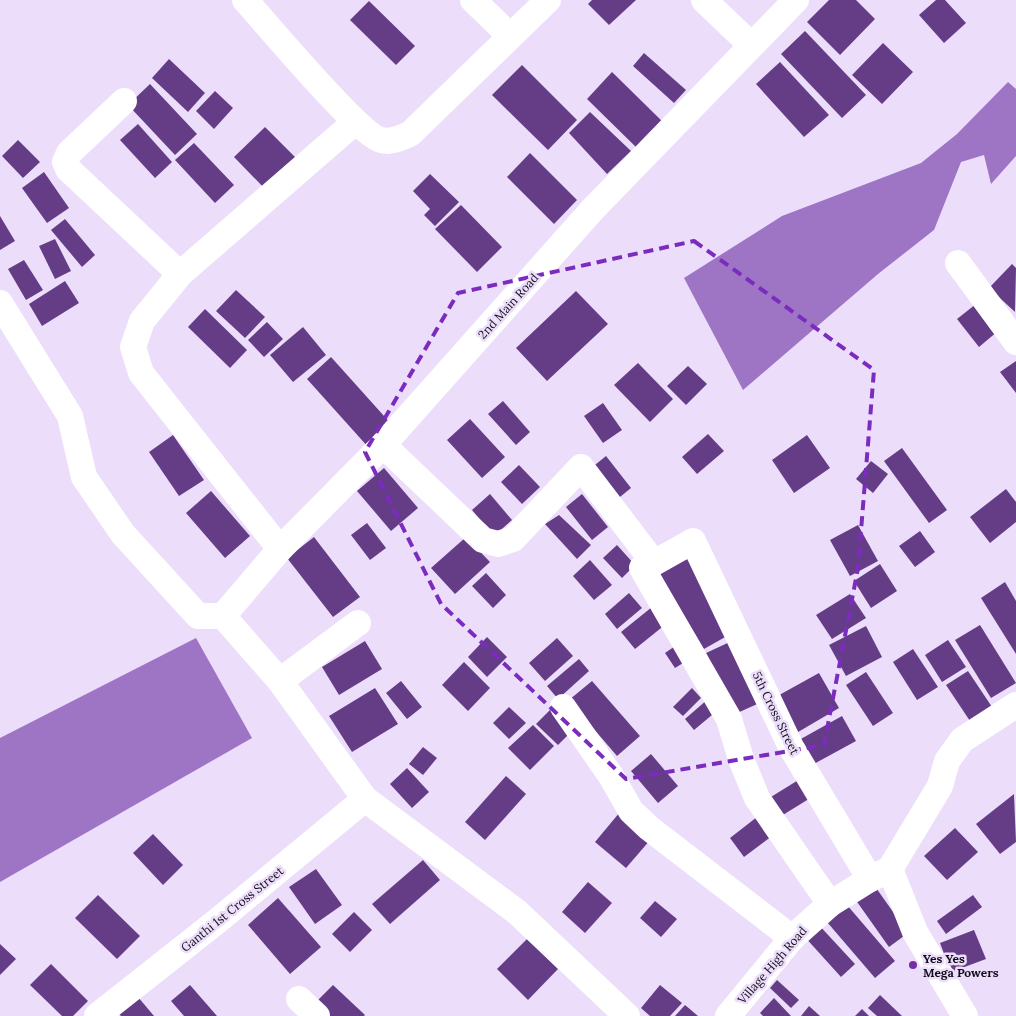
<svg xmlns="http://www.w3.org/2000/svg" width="1016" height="1016" viewBox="0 0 1016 1016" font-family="Lora,serif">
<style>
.water{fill:#9e75c4}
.building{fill:#653d87}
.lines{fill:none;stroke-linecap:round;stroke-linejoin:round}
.minor{stroke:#fff;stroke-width:26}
.marked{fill:none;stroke:#7b2cbf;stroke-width:4;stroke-dasharray:10 6;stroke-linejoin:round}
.poi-dot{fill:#722ea2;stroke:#ecdefb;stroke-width:2}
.labels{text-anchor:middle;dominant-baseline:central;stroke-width:5;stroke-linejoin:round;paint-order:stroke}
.street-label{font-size:12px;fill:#120d17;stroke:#ecdefb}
.poi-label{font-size:12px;font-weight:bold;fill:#120d17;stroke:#ecdefb;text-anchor:start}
</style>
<rect width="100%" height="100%" fill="#ecdefb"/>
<!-- water -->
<g class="water">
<path d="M1008 82 1016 89V156L991 184 984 155 961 162 934 230 878 274 743 390 684 278 782 216 921 163 957 134Z"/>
<path d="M196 638 252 738 0 882V738Z"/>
</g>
<!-- building -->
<g class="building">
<path d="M592 0H636L609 25 588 4Z"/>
<path d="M829 0H856L875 19 840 55 807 22Z"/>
<path d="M936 0H945L966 23 944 43 919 15Z"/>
<path d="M369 1 415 46 396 65 350 20Z"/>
<path d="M805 31 866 95 842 118 781 54Z"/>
<path d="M883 43 913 72 882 104 852 75Z"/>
<path d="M644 53 686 90 674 103 633 66Z"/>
<path d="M169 59 205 93 188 112 152 78Z"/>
<path d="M780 62 829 115 804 137 756 84Z"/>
<path d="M522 65 577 120 548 150 492 95Z"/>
<path d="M612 72 666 125 640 151 587 99Z"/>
<path d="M150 84 197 134 175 155 128 105Z"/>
<path d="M215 91 233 108 214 129 196 111Z"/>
<path d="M590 112 631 151 607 174 569 133Z"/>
<path d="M138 124 172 162 155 178 120 140Z"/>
<path d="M265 127 298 160 267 191 234 157Z"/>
<path d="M18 140 40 162 23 178 2 156Z"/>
<path d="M194 143 234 185 215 203 175 160Z"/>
<path d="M530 153 577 200 554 224 507 177Z"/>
<path d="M44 172 69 208 47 223 22 188Z"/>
<path d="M430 174 459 202 435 226 424 215 430 209 413 191Z"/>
<path d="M461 205 502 247 477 272 435 229Z"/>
<path d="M0 216 15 241 0 250Z"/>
<path d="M65 219 95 255 82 267 51 230Z"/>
<path d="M55 239 71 271 55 279 39 246Z"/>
<path d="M24 260 43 290 26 300 8 269Z"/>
<path d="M1012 264 1016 268 1015 312 989 288Z"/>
<path d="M65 281 79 303 42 326 29 304Z"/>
<path d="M236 290 265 317 245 338 216 311Z"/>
<path d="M576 291 608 324 547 381 516 348Z"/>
<path d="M976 304 998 331 979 347 957 319Z"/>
<path d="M205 309 247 350 230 368 188 327Z"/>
<path d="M267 322 283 339 264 357 248 340Z"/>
<path d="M303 327 326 355 293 382 270 355Z"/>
<path d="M331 357 393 426 369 448 307 379Z"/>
<path d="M1016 361V393L1000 372Z"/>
<path d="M638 363 673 399 650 422 614 385Z"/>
<path d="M688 366 707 384 686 405 667 386Z"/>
<path d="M503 401 530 432 516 445 488 414Z"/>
<path d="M603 403 622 430 603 443 584 416Z"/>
<path d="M470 419 505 457 482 478 447 440Z"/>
<path d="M708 434 724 451 697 474 682 457Z"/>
<path d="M173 435 204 480 179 496 149 452Z"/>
<path d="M807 435 830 468 794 493 772 460Z"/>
<path d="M902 448 947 510 929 523 884 461Z"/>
<path d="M606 456 631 488 615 501 590 469Z"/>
<path d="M871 461 888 474 873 493 856 479Z"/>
<path d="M519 465 540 487 522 504 501 482Z"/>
<path d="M384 468 418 508 391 531 357 491Z"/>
<path d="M1006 489 1016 502V522L990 543 970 517Z"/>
<path d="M211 491 250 536 225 558 186 513Z"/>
<path d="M490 494 512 520 494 536 472 510Z"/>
<path d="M582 494 608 527 592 540 566 507Z"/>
<path d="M559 515 591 545 577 559 545 524Z"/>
<path d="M367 523 386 548 370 560 351 535Z"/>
<path d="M858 525 878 561 850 576 830 540Z"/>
<path d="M920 531 935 552 915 567 899 546Z"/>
<path d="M314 537 360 597 333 617 287 558Z"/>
<path d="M466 537 490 562 455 594 431 568Z"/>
<path d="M617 545 635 565 622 578 603 558Z"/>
<path d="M690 555 734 632 704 649 659 573Z"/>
<path d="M590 560 612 585 594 600 573 576Z"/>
<path d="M880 564 897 591 871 608 854 581Z"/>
<path d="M486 573 506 595 493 608 472 586Z"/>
<path d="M1005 582 1016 601V654L981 598Z"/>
<path d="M629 593 642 608 617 629 605 614Z"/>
<path d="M850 594 866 618 832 639 816 615Z"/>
<path d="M652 607 666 624 635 649 621 632Z"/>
<path d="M980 625 1016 683 991 698 955 640Z"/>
<path d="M866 626 882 657 846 676 829 645Z"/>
<path d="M487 637 507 657 487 677 468 657Z"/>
<path d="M557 638 573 656 545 681 529 663Z"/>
<path d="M734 640 764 701 735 714 706 653Z"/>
<path d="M948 640 966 667 942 682 925 655Z"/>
<path d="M365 641 382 669 339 695 322 667Z"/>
<path d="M678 644 688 660 675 668 665 653Z"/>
<path d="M913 649 938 687 917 700 893 662Z"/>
<path d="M579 659 589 671 558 699 547 686Z"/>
<path d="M464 662 490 688 468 711 442 685Z"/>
<path d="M968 671 994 710 972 724 946 685Z"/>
<path d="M866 672 893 713 873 726 846 685Z"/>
<path d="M819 673 839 708 793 735 772 699Z"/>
<path d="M401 681 422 707 407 719 386 693Z"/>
<path d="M592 681 640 736 617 756 569 700Z"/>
<path d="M375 688 398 724 352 752 329 716Z"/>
<path d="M692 688 701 698 683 716 673 707Z"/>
<path d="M708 699 718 710 694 730 685 719Z"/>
<path d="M509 707 526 723 509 739 493 723Z"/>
<path d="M551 709 572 731 558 745 536 724Z"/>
<path d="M842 716 856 741 812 765 799 740Z"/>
<path d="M533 725 554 746 530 770 508 748Z"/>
<path d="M423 747 437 758 423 775 409 764Z"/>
<path d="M651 754 678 786 658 803 631 771Z"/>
<path d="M407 768 429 792 412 808 390 784Z"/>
<path d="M506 776 526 794 485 840 465 822Z"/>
<path d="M800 779 812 797 778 818 766 800Z"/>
<path d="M1014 794 1016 842 1000 854 976 824Z"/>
<path d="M620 812 651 839 626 868 595 842Z"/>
<path d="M757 817 772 836 744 857 730 838Z"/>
<path d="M955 828 978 852 947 880 924 856Z"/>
<path d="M153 834 183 865 163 885 133 853Z"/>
<path d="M423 860 440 880 390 924 372 904Z"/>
<path d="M316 869 342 905 315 924 289 887Z"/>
<path d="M588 882 612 903 585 933 562 912Z"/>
<path d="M874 885 908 933 889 947 855 899Z"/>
<path d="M98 895 140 936 117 959 75 918Z"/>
<path d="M973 895 982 907 946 934 937 921Z"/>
<path d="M278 898 321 947 290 974 248 925Z"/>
<path d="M655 901 677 919 661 937 640 918Z"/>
<path d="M847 905 895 961 875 978 827 922Z"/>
<path d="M354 912 372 930 350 952 332 934Z"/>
<path d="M817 923 855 964 841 977 803 935Z"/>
<path d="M974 930 986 959 951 972 940 943Z"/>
<path d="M527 939 558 969 528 1000 497 969Z"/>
<path d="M0 944 16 959 0 975Z"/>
<path d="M51 964 88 1001 73 1016H62L30 985Z"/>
<path d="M777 980 799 1000 791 1008 770 988Z"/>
<path d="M190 985 217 1016H184L171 1001Z"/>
<path d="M333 985 365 1015 364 1016H320L311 1007Z"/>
<path d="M660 985 682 1003 670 1016H650L641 1008Z"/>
<path d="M880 995 902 1016H877L868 1008Z"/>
<path d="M138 997 154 1016H121L119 1014Z"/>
<path d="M774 998 791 1016H763L760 1013Z"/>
<path d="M685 1005 698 1016H675Z"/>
<path d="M809 1006 820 1016H801Z"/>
<path d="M862 1009 869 1016H855Z"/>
</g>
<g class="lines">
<!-- minor -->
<g class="minor">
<path d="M245 0C267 24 358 134 381 140 391 143 400 138 410 134L548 0"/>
<path d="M473 0 510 36"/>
<path d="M704 0 751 45"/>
<path d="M124 101 69 153 65 162 68 169 180 274"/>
<path d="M958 263 1016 342"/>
<path d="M0 303 70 416 84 477 123 534 198 616H223L280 681 365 799 517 912 627 1016"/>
<path d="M383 445 483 540 498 544 513 539 581 467 654 563 693 541 791 747 870 879"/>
<path d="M280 549 141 373 133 347 142 321 180 274 355 122"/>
<path d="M642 568 729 719 741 759 757 798 830 904"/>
<path d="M223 616 280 549 383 445 593 209 796 0"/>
<path d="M280 681 358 623"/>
<path d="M563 707 611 776 631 811 649 828 792 938"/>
<path d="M890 869 915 932 965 1016"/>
<path d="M299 999 317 1016"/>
<path d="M97 1016 216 922 365 799"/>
<path d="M728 1016 792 938 830 904 870 879 890 869 940 786 947 761 962 740 1016 705"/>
</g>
</g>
<!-- marked area -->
<path class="marked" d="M694 241 874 370 858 568 824 745 626 779 441 604 365 452 458 293Z"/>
<!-- markers -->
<circle class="poi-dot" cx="913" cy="965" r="5"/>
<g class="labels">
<!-- street labels -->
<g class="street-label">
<text transform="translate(508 306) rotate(-48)">2nd Main Road</text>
<text transform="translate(776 713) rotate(64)">5th Cross Street</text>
<text transform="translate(232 909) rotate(-39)">Ganthi 1st Cross Street</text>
<text transform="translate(772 965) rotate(-49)">Village High Road</text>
</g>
<!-- poi labels -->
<g class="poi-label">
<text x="923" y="958">Yes Yes<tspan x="923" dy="14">Mega Powers</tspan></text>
</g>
</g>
</svg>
